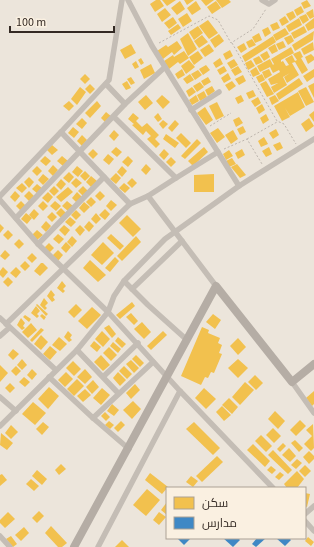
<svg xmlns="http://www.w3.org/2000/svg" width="314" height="547" viewBox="0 0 314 547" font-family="'Source Sans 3',Cairo,sans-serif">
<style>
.homes{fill:#f2c14e}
.schools{fill:#3f88c5}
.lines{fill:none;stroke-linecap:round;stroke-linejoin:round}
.path{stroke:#bdb5ad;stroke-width:1;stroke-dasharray:2 2;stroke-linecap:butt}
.street{stroke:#c4bdb5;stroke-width:5.5}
.secondary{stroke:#b5ada5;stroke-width:8}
</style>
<rect width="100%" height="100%" fill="#ece5db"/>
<!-- homes -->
<g class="homes">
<path d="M156 0H160L164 6 155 12 150 4Z"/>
<path d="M162 0H176L167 6Z"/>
<path d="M184 0H194L187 5Z"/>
<path d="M201 0H214L206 6Z"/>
<path d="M216 0H229L231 2 222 8Z"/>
<path d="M307 0 311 6 304 9 301 3Z"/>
<path d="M180 1 185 9 177 15 171 8Z"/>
<path d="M196 1 201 9 192 15 187 8Z"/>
<path d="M216 1 221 8 212 14 207 7Z"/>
<path d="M301 6 304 12 297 16 294 10Z"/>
<path d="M165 8 171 15 162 22 157 14Z"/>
<path d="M313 9 314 17 310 19 306 13Z"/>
<path d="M293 11 296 17 290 21 286 14Z"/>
<path d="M187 13 192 21 183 27 178 19Z"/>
<path d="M306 14 309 20 303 24 299 17Z"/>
<path d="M285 16 289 22 282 26 279 20Z"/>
<path d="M173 17 177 23 169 29 164 23Z"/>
<path d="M299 18 302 25 289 32 286 26Z"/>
<path d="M314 18V28L308 31 305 25Z"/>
<path d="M208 20 218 33 209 39 199 26Z"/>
<path d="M277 22 280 28 273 31 270 25Z"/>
<path d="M178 24 181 28 171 35 168 31Z"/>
<path d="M198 26 203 33 194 40 189 32Z"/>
<path d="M304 26 307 32 294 39 291 33Z"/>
<path d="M268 27 271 33 265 37 262 30Z"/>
<path d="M285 28 289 34 276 41 273 35Z"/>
<path d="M314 31 313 40 295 51 292 45Z"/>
<path d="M188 33 197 49 188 56 180 39Z"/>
<path d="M259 33 262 40 255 43 252 37Z"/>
<path d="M219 34 224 41 215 48 210 40Z"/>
<path d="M202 35 208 42 199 48 194 41Z"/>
<path d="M291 35 294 41 288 45 284 38Z"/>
<path d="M273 36 276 42 245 62 242 56Z"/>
<path d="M252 39 256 45 249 48 246 42Z"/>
<path d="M177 41 182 48 174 55 172 52 163 59 157 51 166 45 168 47Z"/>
<path d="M283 41 286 47 279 50 276 44Z"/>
<path d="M313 42 314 50 304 55 301 49Z"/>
<path d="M244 43 247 49 241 53 237 47Z"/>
<path d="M131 44 136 53 125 59 120 50Z"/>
<path d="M209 44 214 51 205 57 200 50Z"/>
<path d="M275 44 278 51 272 54 268 48Z"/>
<path d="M291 47 294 53 281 60V62L283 61 286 66 289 65 285 59 292 55 295 61 297 60 293 54 300 51 303 57 301 58 308 70 302 74 295 62 292 63 299 75 287 83 284 77 290 73 283 77 287 85 274 93 271 87 278 83 271 85 268 79 280 72 279 70 273 73 270 67 260 72 257 66 270 59 273 65 274 64 271 59Z"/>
<path d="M230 50 233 56 226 60 223 54Z"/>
<path d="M184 51 189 58 180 64 178 62 169 69 164 61 173 55 174 57Z"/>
<path d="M198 51 203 58 194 65 189 57Z"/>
<path d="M267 51 270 57 264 61 260 55Z"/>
<path d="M311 54 314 57V60L308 64 305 57Z"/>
<path d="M259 56 263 62 256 65 253 59Z"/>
<path d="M141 58 144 63 141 65 138 60Z"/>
<path d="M220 58 223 64 216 68 213 63Z"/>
<path d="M234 59 238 65 231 69 227 63Z"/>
<path d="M189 60 195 67 186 74 181 66Z"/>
<path d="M251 60 255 66 248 70 245 63Z"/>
<path d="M136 61 139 67 135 69 132 64Z"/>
<path d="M151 64 155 73 144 79 140 70Z"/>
<path d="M206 65 210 70 203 75 199 69Z"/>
<path d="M224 66 227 71 220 75 217 70Z"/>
<path d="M238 66 242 72 235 76 231 70Z"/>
<path d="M256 67 260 74 253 77 250 71Z"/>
<path d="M182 69 185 75 178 79 175 74Z"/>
<path d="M269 69 272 75 265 79 262 72Z"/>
<path d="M314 69V77L307 82 303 76Z"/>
<path d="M198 70 202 75 195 80 191 74Z"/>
<path d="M228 73 231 79 224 83 221 78Z"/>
<path d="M85 74 90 79 85 84 80 79Z"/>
<path d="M190 74 194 80 187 84 183 79Z"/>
<path d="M262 74 265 80 259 83 256 77Z"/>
<path d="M243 75 246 81 239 85 235 79Z"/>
<path d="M131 77 135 83 131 85 127 79Z"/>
<path d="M208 77 211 82 204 86 201 81Z"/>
<path d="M299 78 303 84 279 100 276 94Z"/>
<path d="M127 81 131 88 126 90 122 84Z"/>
<path d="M232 81 236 86 229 91 225 85Z"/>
<path d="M266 81 274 94 267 97 260 84Z"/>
<path d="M200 82 204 87 197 92 193 86Z"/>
<path d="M314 83V98L308 86Z"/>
<path d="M90 84 95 89 90 94 85 89Z"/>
<path d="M212 86 215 91 208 96 205 90Z"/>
<path d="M80 87 86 92 77 105 71 99Z"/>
<path d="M192 87 196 92 189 97 186 91Z"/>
<path d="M306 87 314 102 306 106 298 91Z"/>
<path d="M253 90 256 96 249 99 246 93Z"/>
<path d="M204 91 207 97 200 101 197 95Z"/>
<path d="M298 92 305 107 290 116 285 108 290 117 282 121 274 106Z"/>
<path d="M146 95 153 103 145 110 138 102Z"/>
<path d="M162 95 170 102 163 109 156 101Z"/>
<path d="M196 95 199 101 192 105 189 100Z"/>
<path d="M241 95 244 101 238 104 235 98Z"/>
<path d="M275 95 279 101 272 105 269 98Z"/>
<path d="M258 97 261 103 255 107 251 101Z"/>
<path d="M69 101 74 106 69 111 63 106Z"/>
<path d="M97 101 101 106 90 118 85 113Z"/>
<path d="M217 102 224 116 216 120 209 106Z"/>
<path d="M262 104 265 110 259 114 256 108Z"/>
<path d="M205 107 213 120 206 125 197 113Z"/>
<path d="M314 111V122L309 115Z"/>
<path d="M106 112 112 117 106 123 101 118Z"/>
<path d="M133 113 139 118 136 121 142 127 147 123 159 135 155 139 160 144 156 148 147 139 151 136 146 131 143 135 132 125 134 124 128 119Z"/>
<path d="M158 113 162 119 158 122 154 117Z"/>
<path d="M266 114 269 120 263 124 260 118Z"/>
<path d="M239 117 243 123 236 127 233 120Z"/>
<path d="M82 118 87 123 82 129 76 124Z"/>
<path d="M309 118 314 126 306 132 301 124Z"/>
<path d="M163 120 168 124 163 129 159 124Z"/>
<path d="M175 120 179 124 172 132 168 128Z"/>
<path d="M243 126 246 132 240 135 237 129Z"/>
<path d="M73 127 79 132 74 138 68 133Z"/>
<path d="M218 128 225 137 217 143 210 133Z"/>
<path d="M276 129 279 135 273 139 269 133Z"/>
<path d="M114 130 119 135 114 141 109 136Z"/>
<path d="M233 130 238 139 231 144 225 135Z"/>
<path d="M181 133 191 143 186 148 176 138Z"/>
<path d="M166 134 179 143 175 148 163 139Z"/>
<path d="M82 135 87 140 82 146 77 141Z"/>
<path d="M264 137 268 144 261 147 258 141Z"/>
<path d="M197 139 201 143 185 159 181 156Z"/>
<path d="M280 142 283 148 277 151 273 145Z"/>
<path d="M52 145 58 150 52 155 47 150Z"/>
<path d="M116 147 122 152 117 157 111 152Z"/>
<path d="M204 147 208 152 193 166 188 161Z"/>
<path d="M269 147 272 154 266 157 262 151Z"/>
<path d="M93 149 98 154 93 159 88 154Z"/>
<path d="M164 149 169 154 164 160 159 155Z"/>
<path d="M242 149 245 155 238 159 235 153Z"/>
<path d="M229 150 233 156 226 160 223 154Z"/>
<path d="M108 154 114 159 109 165 103 160Z"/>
<path d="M45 156 51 161 46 166 40 161Z"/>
<path d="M62 156 68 161 63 166 57 161Z"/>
<path d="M128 156 133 161 128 167 122 162Z"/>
<path d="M171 157 176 162 171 167 166 162Z"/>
<path d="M232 158 236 164 229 167 226 161Z"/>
<path d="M146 164 151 169 146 175 141 170Z"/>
<path d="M237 164 246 175 240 178 231 167Z"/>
<path d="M53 165 58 170 53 176 48 171Z"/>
<path d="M37 166 42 171 37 176 32 171Z"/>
<path d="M77 166 83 171 78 177 72 172Z"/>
<path d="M122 166 127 171 122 177 117 172Z"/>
<path d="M85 171 90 176 85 181 80 176Z"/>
<path d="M69 172 74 177 69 183 63 178Z"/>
<path d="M116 173 121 178 116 184 110 179Z"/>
<path d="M43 174 49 179 43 185 38 180Z"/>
<path d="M214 174V192H194V175Z"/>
<path d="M91 176 97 181 91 187 86 182Z"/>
<path d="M29 177 34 182 29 188 24 182Z"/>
<path d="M76 178 82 183 76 188 71 183Z"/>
<path d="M132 178 137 183 132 188 127 183Z"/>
<path d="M61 179 66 184 61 190 56 185Z"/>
<path d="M22 183 27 188 22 193 16 188Z"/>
<path d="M124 183 130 188 125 193 119 188Z"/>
<path d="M37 184 43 189 38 194 32 189Z"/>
<path d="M54 186 59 191 54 196 49 191Z"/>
<path d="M83 186 88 191 83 196 78 191Z"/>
<path d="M68 187 73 192 61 202 56 197Z"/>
<path d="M15 191 20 196 15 202 10 197Z"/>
<path d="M29 191 34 196 29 201 24 196Z"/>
<path d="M100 191 105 196 100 201 95 196Z"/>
<path d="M48 192 53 197 48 203 42 198Z"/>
<path d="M77 192 82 197 77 203 72 198Z"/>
<path d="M91 197 96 202 91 207 86 202Z"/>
<path d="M111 200 117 205 111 211 106 206Z"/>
<path d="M21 201 26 206 21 211 16 206Z"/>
<path d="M43 201 48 206 43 211 38 206Z"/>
<path d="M55 201 61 206 56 211 50 206Z"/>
<path d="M67 201 73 206 68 211 62 206Z"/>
<path d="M84 202 90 207 84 213 79 208Z"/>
<path d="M61 208 66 213 61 218 56 213Z"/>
<path d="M34 209 39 214 34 220 29 215Z"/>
<path d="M105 209 110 214 105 220 99 215Z"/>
<path d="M76 210 81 215 76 220 71 215Z"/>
<path d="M52 212 57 217 52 222 47 217Z"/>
<path d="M26 213 32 218 27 224 21 219Z"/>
<path d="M96 213 101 219 96 224 91 219Z"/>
<path d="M127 215 141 229 133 237 119 223Z"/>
<path d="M70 217 76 222 71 227 65 222Z"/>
<path d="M46 221 51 226 46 232 41 227Z"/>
<path d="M89 221 94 226 89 232 84 227Z"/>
<path d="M0 224 4 228 0 233Z"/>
<path d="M64 225 70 230 65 236 59 230Z"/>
<path d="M80 225 85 230 80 236 75 230Z"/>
<path d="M8 230 13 235 8 240 3 235Z"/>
<path d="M37 230 43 235 37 240 32 235Z"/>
<path d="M58 234 64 239 59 244 53 239Z"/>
<path d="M111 234 124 246 120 250 107 238Z"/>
<path d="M72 236 77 241 72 247 67 242Z"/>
<path d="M136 236 141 242 122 261 117 256Z"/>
<path d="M19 239 24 244 19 249 14 244Z"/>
<path d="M66 242 71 247 66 253 61 248Z"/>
<path d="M103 242 114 253 102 265 91 255Z"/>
<path d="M49 243 54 248 49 253 44 248Z"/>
<path d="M5 250 10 255 5 260 0 256Z"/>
<path d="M58 250 63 255 58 261 52 256Z"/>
<path d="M32 253 37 258 32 263 27 258Z"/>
<path d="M115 257 119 261 110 272 105 268Z"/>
<path d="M90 260 106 275 98 282 83 268Z"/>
<path d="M25 261 30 266 25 271 20 266Z"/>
<path d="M41 263H43L48 268 40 276 34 271Z"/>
<path d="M3 267 8 272 3 278 0 275V271Z"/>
<path d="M16 267 21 272 16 278 10 273Z"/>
<path d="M8 277 13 282 8 287 3 282Z"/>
<path d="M62 281 66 286 63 289 65 291 63 293 57 288Z"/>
<path d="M51 290 55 295 53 297 55 300 52 302 47 296Z"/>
<path d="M44 298 48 303 45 306 47 308 45 310 40 305Z"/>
<path d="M132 302 135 306 120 319 116 315Z"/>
<path d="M37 304 48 314 46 316 36 305Z"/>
<path d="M76 304 82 310 74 318 68 312Z"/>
<path d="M36 306 40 311 37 314 39 316 37 318 31 313Z"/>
<path d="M92 307 101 315 87 329 78 321Z"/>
<path d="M131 313 138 321 134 325 126 317Z"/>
<path d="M42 314 46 317 44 320 40 316Z"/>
<path d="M213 314 221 320 215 329 206 322Z"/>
<path d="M25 315 31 319 29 322 23 317Z"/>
<path d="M21 318 25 323 23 326 25 328 22 330 17 325Z"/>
<path d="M142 322 151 332 144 339 134 329Z"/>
<path d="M31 323 37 330 28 338 22 332Z"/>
<path d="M109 325 116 334 112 338 104 328Z"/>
<path d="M202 327 209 330 208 333 220 338 218 343 222 345 219 353 222 354 214 373 211 372 208 378 205 377 201 385 181 376Z"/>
<path d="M41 328 44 330 32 342 30 340Z"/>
<path d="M68 331 72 335 70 338 72 340 69 342 64 337Z"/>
<path d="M102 331 110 339 103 347 95 339Z"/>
<path d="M163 331 167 335 151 350 147 346Z"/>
<path d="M41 335 48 342 41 350 34 344Z"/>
<path d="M59 337 67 344 60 351 52 345Z"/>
<path d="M118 337 126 344 122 348 115 341Z"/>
<path d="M238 338 246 347 238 355 230 346Z"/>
<path d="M94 341 101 347 97 352 90 346Z"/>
<path d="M113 342 121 349 118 353 110 346Z"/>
<path d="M50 346 57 352 50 360 43 354Z"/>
<path d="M109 347 117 355 111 361 103 353Z"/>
<path d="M13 349 19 354 13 360 8 355Z"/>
<path d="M101 355 110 365 103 371 94 362Z"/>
<path d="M136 355 144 363 140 367 132 359Z"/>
<path d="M22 359 27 365 22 370 17 365Z"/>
<path d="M238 359 248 368 238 378 228 368Z"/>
<path d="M131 360 139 368 134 373 126 364Z"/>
<path d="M73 361 81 369 74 376 66 368Z"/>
<path d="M0 365 8 373 0 382Z"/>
<path d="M16 366 21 371 16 376 11 371Z"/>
<path d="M124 366 132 374 127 379 119 371Z"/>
<path d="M32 369 37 374 32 380 27 375Z"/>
<path d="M85 369 92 377 85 384 77 377Z"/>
<path d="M66 372 73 379 65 387 58 380Z"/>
<path d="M118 372 126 380 120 386 113 378Z"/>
<path d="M255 375 263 383 256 390 248 382Z"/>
<path d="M24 377 30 382 25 387 19 382Z"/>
<path d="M77 379 84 386 74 396 67 389Z"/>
<path d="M93 380 99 387 92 394 86 387Z"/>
<path d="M245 382 254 390 240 405 232 397Z"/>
<path d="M10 383 15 388 10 393 5 388Z"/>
<path d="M135 384 140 390 131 399 126 393Z"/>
<path d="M49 387 59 396 48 409 38 399Z"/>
<path d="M102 388 110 395 101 405 93 398Z"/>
<path d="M204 388 216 399 206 409 195 398Z"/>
<path d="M85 389 91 395 83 402 77 396Z"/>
<path d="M314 391V404L312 406 306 398Z"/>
<path d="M229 398 238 407 232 414 222 405Z"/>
<path d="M133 401 141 409 132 419 123 410Z"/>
<path d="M33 402 46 413 35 425 22 414Z"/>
<path d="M112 404 119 410 114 416 107 411Z"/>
<path d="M222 406 231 415 224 421 216 412Z"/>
<path d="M275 411 285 421 278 429 268 419Z"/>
<path d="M105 412 110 417 106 421 101 416Z"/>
<path d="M300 420 306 426 296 436 290 430Z"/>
<path d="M109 421 114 425 110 429 105 425Z"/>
<path d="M121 421 125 425 118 432 114 428Z"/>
<path d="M43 422 49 427 42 435 36 429Z"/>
<path d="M194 422 220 448 213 455 186 429Z"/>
<path d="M313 424 314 448 311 451 304 444 312 436 306 430Z"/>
<path d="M11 425 18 432 11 439 5 433Z"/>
<path d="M273 428 281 436 274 443 266 435Z"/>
<path d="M1 433 13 443 7 450 0 445Z"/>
<path d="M261 435 272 446 266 452 255 441Z"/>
<path d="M295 440 303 448 299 452 291 443Z"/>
<path d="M283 443 286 446 280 452 277 449Z"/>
<path d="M253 444 270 461 265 467 247 450Z"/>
<path d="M289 448 296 456 290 462 282 455Z"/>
<path d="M273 450 292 470 288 474 268 455Z"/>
<path d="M309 451 314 456V459L309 464 303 457Z"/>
<path d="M217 456 223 462 202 482 196 476Z"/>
<path d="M297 459 302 463 296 469 291 465Z"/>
<path d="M61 464 66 469 59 475 55 470Z"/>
<path d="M305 465 311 471 305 477 299 471Z"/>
<path d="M271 466 276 470 272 474 267 470Z"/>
<path d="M37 470 47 479 42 485 32 476Z"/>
<path d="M297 471 304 479 297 488H287L284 484Z"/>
<path d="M280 472 284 475 279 480 275 477Z"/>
<path d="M150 473 168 487 162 494 145 480Z"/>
<path d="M2 474 7 480 0 486V475Z"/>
<path d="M191 476 198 481 193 487 186 482Z"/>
<path d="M31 479 39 486 34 491 26 484Z"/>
<path d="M147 489 160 500 146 516 133 505Z"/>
<path d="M305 493 310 494 307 507 305 506Z"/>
<path d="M167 502V515L161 510Z"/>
<path d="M39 511 44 516 37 523 32 518Z"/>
<path d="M8 512 15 519 5 528 0 523V520Z"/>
<path d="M159 512 166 517 159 525 153 520Z"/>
<path d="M51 526 67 543 62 547H58L45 533Z"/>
<path d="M24 527 29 533 21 541 15 535Z"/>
<path d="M11 536 17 544 13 547 6 539Z"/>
<path d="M308 537 314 542 311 546 305 541Z"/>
<path d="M122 540 129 547H115Z"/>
</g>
<!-- schools -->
<g class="schools">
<path d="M177 538H191L184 545Z"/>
<path d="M223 538H238L240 540 233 547Z"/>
<path d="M257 538H266L256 547 252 544Z"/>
<path d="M276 538H289L291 540 285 546Z"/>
</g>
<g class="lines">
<!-- path -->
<g class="path">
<path d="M159 43 209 16 218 20 231 43 253 29 266 9"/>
<path d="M232 43 277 121 284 124 296 144"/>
<path d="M210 126 231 113"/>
<path d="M247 139 277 122"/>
<path d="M224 149 247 139 262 164"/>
</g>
<!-- street -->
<g class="street">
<path d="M128 0 152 46 239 186"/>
<path d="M262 0 269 4 275 0"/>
<path d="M125 104 165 67"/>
<path d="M191 110 219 92"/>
<path d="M114 117 176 178 148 196"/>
<path d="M61 132 109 80 122 0"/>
<path d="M176 178 218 152"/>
<path d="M0 196 61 132 130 204 6 324"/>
<path d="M0 200 38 244 108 312 180 391 273 488"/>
<path d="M130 204 148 196 216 286"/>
<path d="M16 218 125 104 106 84"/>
<path d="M38 244 104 177"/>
<path d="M124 281 148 305 187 340"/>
<path d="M132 289 182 241"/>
<path d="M0 318 56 370"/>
<path d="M0 336 9 328"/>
<path d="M77 350 118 393"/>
<path d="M104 376 138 343"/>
<path d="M49 377 93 418 129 449"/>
<path d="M292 382 314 413"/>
<path d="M0 397 16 411"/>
<path d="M93 418 153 362"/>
<path d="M0 426 77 350 108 312 114 296 124 281 165 239 239 186 314 139"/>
<path d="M305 514 314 506"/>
<path d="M305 521 314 531"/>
<path d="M0 536 10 547"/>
<path d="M98 547 180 391"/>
</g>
<!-- secondary -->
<path class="secondary" d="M74 547 216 286 292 382 314 364"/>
</g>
<!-- legend -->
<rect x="166" y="487" width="140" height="52" fill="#faf0e1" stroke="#aba195"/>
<rect x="174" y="497" width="20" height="12" fill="#f2c14e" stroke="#aba195"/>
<text x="202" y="507" font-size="12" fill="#342a24">سكن</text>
<rect x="174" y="517" width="20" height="12" fill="#3f88c5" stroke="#aba195"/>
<text x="202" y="527" font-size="12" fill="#342a24">مدارس</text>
<!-- scale -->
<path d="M10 26v6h104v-6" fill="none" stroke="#342a24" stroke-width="2"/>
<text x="16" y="26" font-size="12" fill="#342a24" stroke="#faf0e1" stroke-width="3" paint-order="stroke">100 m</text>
</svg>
